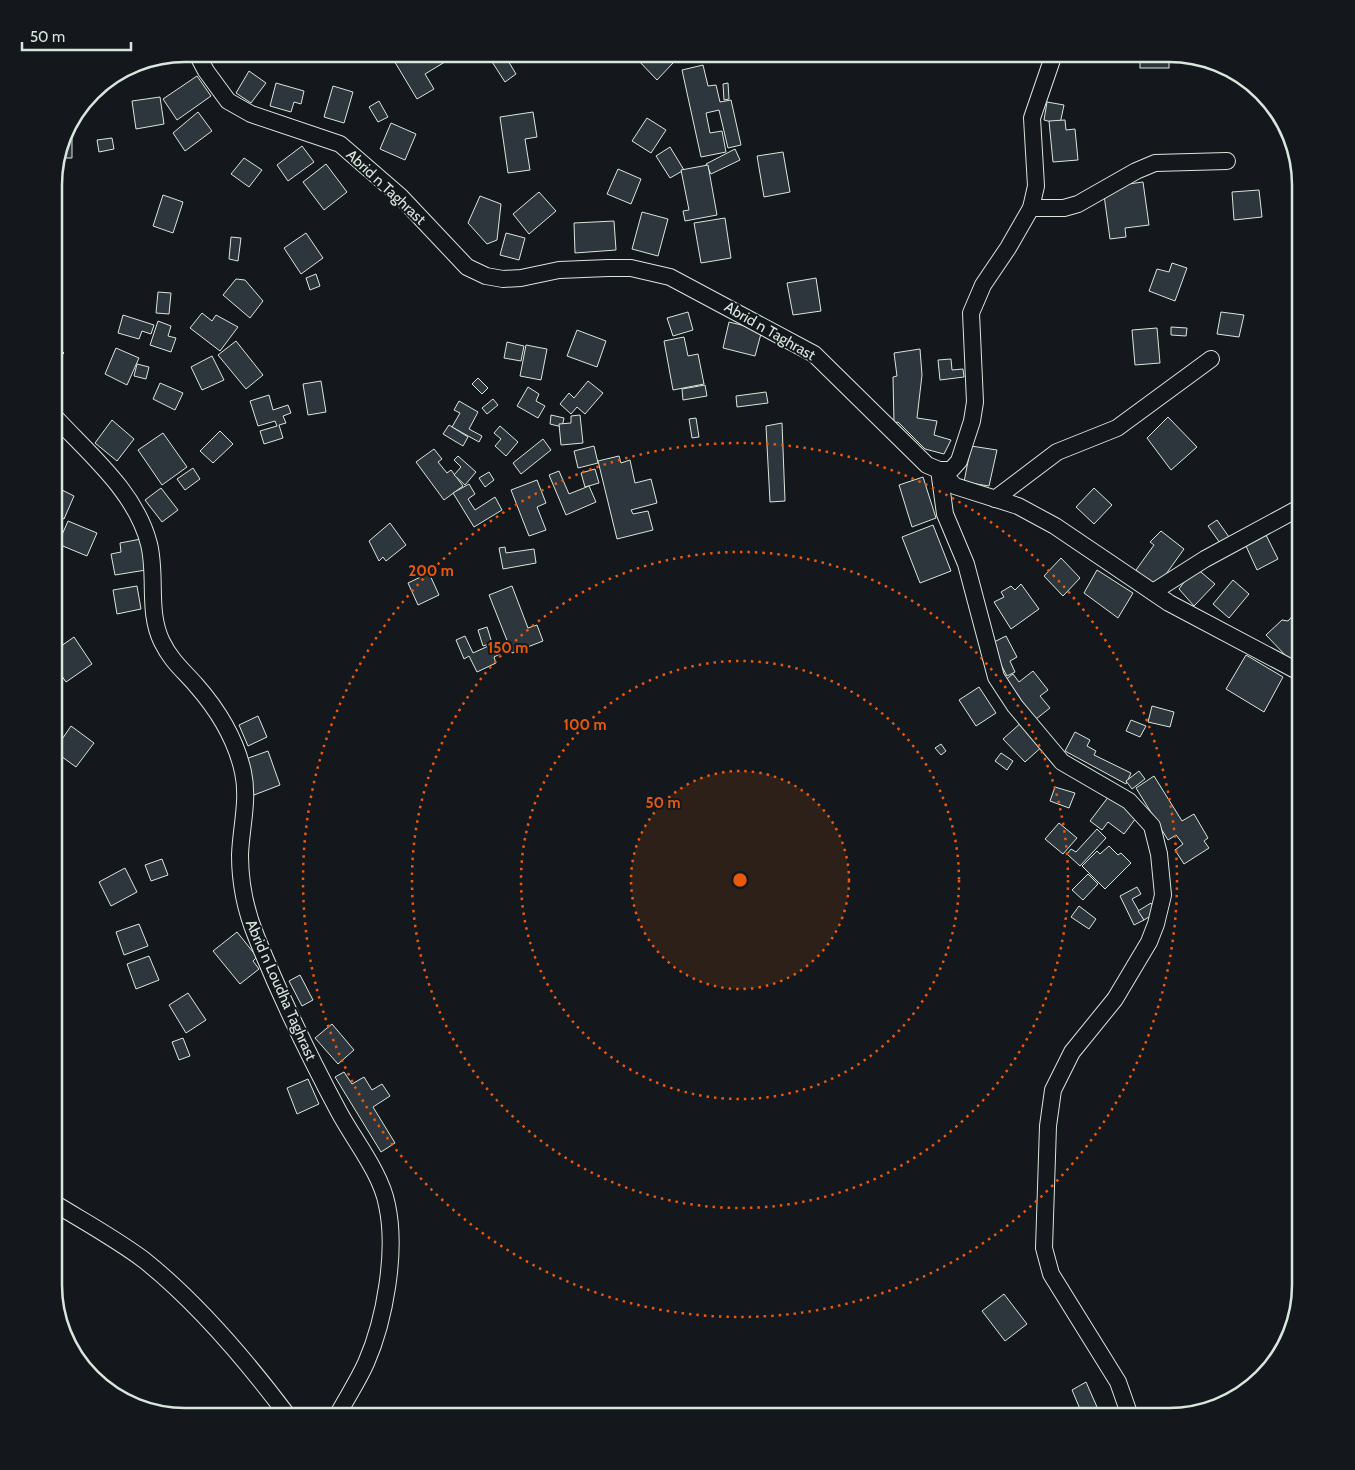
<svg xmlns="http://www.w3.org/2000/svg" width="1355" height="1470" viewBox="0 0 1355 1470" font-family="Cabin,sans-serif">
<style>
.building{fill:#2c363c;stroke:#d8e6dc}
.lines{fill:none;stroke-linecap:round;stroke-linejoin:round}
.minor-casing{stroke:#d8e6dc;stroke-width:18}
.minor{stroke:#14181c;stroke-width:16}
.ring{fill:none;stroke:#e8590c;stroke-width:2.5;stroke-dasharray:2.5 5}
.labels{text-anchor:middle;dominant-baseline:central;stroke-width:4;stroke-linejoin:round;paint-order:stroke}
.street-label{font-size:15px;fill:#d8e6dc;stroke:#14181c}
.rim{fill:none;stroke:#d8e6dc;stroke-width:2.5}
.centre{fill:#e8590c;stroke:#14181c;stroke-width:2.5}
.ring-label{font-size:15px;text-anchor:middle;font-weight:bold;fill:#e8590c;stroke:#14181c;stroke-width:4;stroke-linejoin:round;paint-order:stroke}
</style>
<rect width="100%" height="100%" fill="#14181c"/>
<!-- building -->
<g class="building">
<path d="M390 54H458L425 74 434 89 417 99Z"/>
<path d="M487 54H504L516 74 505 82Z"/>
<path d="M640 54H664L673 63 657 80 636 58Z"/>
<rect x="1140" y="54" width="29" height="14"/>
<path d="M135 64 136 73 118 74Z"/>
<path d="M703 65 708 86 716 85 720 102 731 100 741 145 728 148 719 110 706 113 710 133 722 131 726 152 701 157 682 70Z"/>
<path d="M249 71 266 83 251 103 236 93Z"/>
<path d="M197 76 211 96 177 120 163 99Z"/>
<path d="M276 83 304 91 301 104 294 102 291 112 270 106Z"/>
<path d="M728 83 729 99 724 100 723 84Z"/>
<path d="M333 86 353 92 344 123 324 117Z"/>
<path d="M160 97 164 124 136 129 132 101Z"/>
<path d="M379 101 388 117 378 122 369 107Z"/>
<path d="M1047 102 1064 105 1060 124 1044 120Z"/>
<path d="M198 112 212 131 185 151 173 133Z"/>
<path d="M533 112 537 137 525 139 530 170 508 173 500 117Z"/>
<path d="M647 118 666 130 651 153 632 141Z"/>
<path d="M1065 120 1066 130 1075 129 1078 160 1053 162 1049 121Z"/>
<path d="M391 123 416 134 405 160 380 149Z"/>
<path d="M65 134H72V158H59Z"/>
<path d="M112 138 114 149 99 152 97 140Z"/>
<path d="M302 146 314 162 288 181 277 165Z"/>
<path d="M670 147 684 170 670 178 656 156Z"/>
<path d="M735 149 740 160 711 174 706 164Z"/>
<path d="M783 152 790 192 764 197 757 156Z"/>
<path d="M244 158 262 170 249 187 231 174Z"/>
<path d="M326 164 347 192 324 210 303 182Z"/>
<path d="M708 165 717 215 685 221 683 211 689 210 681 170Z"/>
<path d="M618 169 641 179 631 204 607 194Z"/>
<path d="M1143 182 1149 225 1125 228 1126 237 1110 239 1104 195 1114 193V186Z"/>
<path d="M1259 190 1262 217 1234 220 1232 192Z"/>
<path d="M539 192 556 211 529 234 513 214Z"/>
<path d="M163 195 183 202 173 233 153 226Z"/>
<path d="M480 196 501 204 497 240 487 244 468 223Z"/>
<path d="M642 212 668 219 658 256 632 249Z"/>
<path d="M725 218 731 258 701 263 694 223Z"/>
<path d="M614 221 616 250 575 253 574 223Z"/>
<path d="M306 233 323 258 301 274 284 248Z"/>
<path d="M506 233 525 238 519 260 500 255Z"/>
<path d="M231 237 241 238 238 261 229 259Z"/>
<path d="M1172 263 1187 268 1175 301 1149 291 1157 269 1169 272Z"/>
<path d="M316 274 320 286 310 290 306 278Z"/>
<path d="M816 278 821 311 793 315 787 283Z"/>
<path d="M236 279 245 280 263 301 250 318 223 295Z"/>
<path d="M158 292 171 293 169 314 156 313Z"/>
<path d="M688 312 693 330 673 336 667 318Z"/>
<path d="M1221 312 1244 315 1239 337 1217 334Z"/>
<path d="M202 313 212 321 216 315 238 327 220 351 190 328Z"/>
<path d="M123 315 154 325 151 334 142 331 139 339 118 333Z"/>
<path d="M158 321 171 326 168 336 176 338 171 352 150 345Z"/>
<path d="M729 322 762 330 755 356 723 348Z"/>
<path d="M1171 327 1187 328 1186 336 1171 335Z"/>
<path d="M1157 328 1160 363 1135 365 1132 330Z"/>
<path d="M577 330 606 341 597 367 567 356Z"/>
<path d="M684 337 688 356 698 354 704 384 673 390 664 341Z"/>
<path d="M236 341 263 375 246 389 218 355Z"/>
<path d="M507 342 524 346 521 361 504 358Z"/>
<path d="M54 344 64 353 54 364Z"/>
<path d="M526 345 547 349 541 380 520 376Z"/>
<path d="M116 348 139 358 127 385 105 374Z"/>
<path d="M920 349 922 375 917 418 937 421 934 435 951 440 944 454 925 449 898 422 894 423 893 377 897 376 894 353Z"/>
<path d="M212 356 224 380 202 390 191 367Z"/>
<path d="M951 359 952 370 963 369 964 377 940 380 938 360Z"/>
<path d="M137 364 149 367 146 379 134 376Z"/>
<path d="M478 378 488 388 482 394 472 384Z"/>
<path d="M321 381 326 412 308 415 303 384Z"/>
<path d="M588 381 603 393 585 414 577 407 571 414 560 404 569 393 574 398Z"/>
<path d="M160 383 183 393 175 410 153 399Z"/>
<path d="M705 385 707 396 683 400 682 389Z"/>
<path d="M528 387 539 394 536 401 545 406 538 418 517 406Z"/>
<path d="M766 392 768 403 737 407 736 396Z"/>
<path d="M269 395 273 410 288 405 291 413 283 416 286 423 279 425 283 438 264 444 260 431 277 426 275 421 258 426 250 401Z"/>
<path d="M493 399 498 405 487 414 482 408Z"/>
<path d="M459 401 478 412 469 429 482 436 479 442 452 427 460 413 454 410Z"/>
<path d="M551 415 564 418 562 427 550 424Z"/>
<path d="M580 415 583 443 561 445 559 424 571 423V416Z"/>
<path d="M1168 417 1197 447 1171 470 1147 438Z"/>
<path d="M696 418 699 437 692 438 689 419Z"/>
<path d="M112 420 134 439 117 461 95 443Z"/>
<path d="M782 423 785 501 770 502 766 426Z"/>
<path d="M449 425 468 437 463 446 443 434Z"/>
<path d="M500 426 518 442 506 456 495 446 501 439 494 433Z"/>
<path d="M220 431 233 444 213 463 200 451Z"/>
<path d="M163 433 187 467 162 485 138 450Z"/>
<path d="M543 439 551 450 521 474 513 463Z"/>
<path d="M594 446 598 463 578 468 574 451Z"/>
<path d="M971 446 997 450 989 486 964 482Z"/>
<path d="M434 449 442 459 438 462 447 473 451 470 463 486 444 500 416 462Z"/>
<path d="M458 456 476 472 465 485 454 475 461 467 454 460Z"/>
<path d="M619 456 621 463 630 460 635 483 651 479 657 503 631 510 633 514 648 511 653 530 617 539 598 461Z"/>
<path d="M193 468 200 479 185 490 177 479Z"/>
<path d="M595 469 599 483 585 487 581 473Z"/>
<path d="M559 471 569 494 589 486 596 502 566 515 549 475Z"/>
<path d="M489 472 494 480 485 487 479 478Z"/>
<path d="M923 477 936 518 912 527 899 485Z"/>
<path d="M537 480 546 503 537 507 546 530 529 536 511 490Z"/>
<path d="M469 484 475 494 468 499 475 510 495 497 502 510 474 527 453 493Z"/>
<path d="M54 486 74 496 64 519 54 514Z"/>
<path d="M161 488 178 510 162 522 145 500Z"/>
<path d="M1094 488 1112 505 1094 524 1076 507Z"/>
<path d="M1217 520 1229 537 1220 543 1208 526Z"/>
<path d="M68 521 97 533 87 556 58 544Z"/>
<path d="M390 523 406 545 386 561 383 557 379 561 369 541Z"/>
<path d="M933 525 951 571 920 583 902 537Z"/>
<path d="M1161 531 1184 549 1156 588 1136 570 1154 545 1150 542Z"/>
<path d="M1264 531 1278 559 1257 570 1246 546 1259 539 1257 535Z"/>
<path d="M141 539 146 570 115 575 111 554 121 552 120 543Z"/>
<path d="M505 547 506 553 534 549 536 563 503 569 499 548Z"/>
<path d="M1061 558 1080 578 1063 596 1044 576Z"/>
<path d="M1195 567 1215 584 1194 606 1179 589Z"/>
<path d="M1097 570 1133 593 1118 618 1084 593Z"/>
<path d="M429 573 439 595 418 605 408 583Z"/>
<path d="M1233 580 1249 594 1229 618 1213 604Z"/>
<path d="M1021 584 1039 609 1011 629 994 602 1004 597 1001 592 1011 586 1015 590Z"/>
<path d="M137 586 141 609 117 614 113 590Z"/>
<path d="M512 586 528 628 537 625 543 641 512 653 489 595Z"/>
<path d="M1301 606V665L1287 657 1266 635 1282 620 1288 621Z"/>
<path d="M487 627 492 643 483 646 478 630Z"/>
<path d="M465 636 473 653 495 643 500 654 494 657 496 663 477 672 469 656 464 659 456 640Z"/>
<path d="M1006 636 1017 657 1010 661 1015 672 1007 676 990 644Z"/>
<path d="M74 637 92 664 66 682 54 665V651Z"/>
<path d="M1246 655 1283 677 1264 712 1226 689Z"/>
<path d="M1033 671 1048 690 1040 696 1050 708 1036 719 1005 680 1013 674 1019 682Z"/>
<path d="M979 687 996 713 976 726 959 700Z"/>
<path d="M1152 706 1174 712 1170 727 1148 722Z"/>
<path d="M258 716 267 737 248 746 239 725Z"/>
<path d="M1131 720 1146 726 1140 737 1126 731Z"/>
<path d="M1023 721 1045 744 1025 762 1003 739Z"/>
<path d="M71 726 94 743 76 767 54 751Z"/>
<path d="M1075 732 1090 740 1087 746 1096 751 1094 755 1131 773 1126 784 1065 751Z"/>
<path d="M941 744 946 751 941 755 935 748Z"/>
<path d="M268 751 280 785 254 795 243 760Z"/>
<path d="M1001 753 1013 761 1007 770 995 761Z"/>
<path d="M1139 771 1145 779 1132 789 1126 781Z"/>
<path d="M1154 776 1182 821 1194 814 1208 838 1204 841 1209 848 1184 864 1175 850 1183 844 1176 835 1168 840 1136 788Z"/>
<path d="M1055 787 1075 793 1069 808 1050 801Z"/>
<path d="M1109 796 1139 814 1124 834 1108 822 1102 830 1090 821Z"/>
<path d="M1059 823 1077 838 1063 854 1045 839Z"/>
<path d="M1097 829 1106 838 1080 866 1067 854 1071 849 1076 852Z"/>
<path d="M1109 846 1118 855 1121 853 1131 863 1105 889 1082 866 1097 851 1100 854Z"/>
<path d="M162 859 168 875 151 881 145 865Z"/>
<path d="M125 868 137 892 111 906 99 882Z"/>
<path d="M1088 874 1098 884 1083 900 1072 890Z"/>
<path d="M1137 887 1141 894 1132 899 1144 920 1134 925 1120 896Z"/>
<path d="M1151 903 1157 912 1144 920 1138 911Z"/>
<path d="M1079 906 1096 919 1089 929 1071 917Z"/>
<path d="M139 924 148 946 124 955 116 932Z"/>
<path d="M237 932 257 957 253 961 259 969 240 984 213 951Z"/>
<path d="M149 956 159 980 136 989 127 964Z"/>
<path d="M300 975 313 1000 302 1006 289 981Z"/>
<path d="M188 993 206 1020 186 1033 169 1005Z"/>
<path d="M332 1024 354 1050 338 1064 315 1038Z"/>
<path d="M183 1038 190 1056 179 1060 172 1042Z"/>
<path d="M344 1072 352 1084 364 1077 372 1090 382 1084 390 1096 373 1107 395 1143 381 1152 335 1077Z"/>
<path d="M308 1079 319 1104 297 1114 287 1088Z"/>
<path d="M1004 1294 1027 1324 1005 1341 982 1311Z"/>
<path d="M1086 1382 1101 1416H1083L1072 1390Z"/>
</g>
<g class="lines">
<defs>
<g id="minor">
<path d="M197 54 206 71 228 101 251 114 340 144 400 196 467 267 486 276 503 279 521 278 559 270 608 268H631L670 277 814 354 927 465 939 470H951L959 461 972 421 975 402 971 313 983 285 1008 248 1031 208 1036 186 1032 118 1054 54"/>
<path d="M1031 208H1064L1078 204 1136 171 1155 163 1227 161"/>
<path d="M54 416C89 454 136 492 149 544 157 576 147 612 162 642 172 662 182 669 196 685 218 710 236 740 243 772 249 800 241 827 240 855 240 884 245 909 256 936 280 996 308 1054 339 1112 354 1140 381 1173 387 1205 397 1251 385 1320 366 1363 358 1381 346 1399 337 1416"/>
<path d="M939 470 945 514 966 564 996 677 1015 706 1062 762 1129 801 1152 826 1159 854 1163 895 1156 924 1149 942 1115 999 1072 1052 1053 1090 1048 1126 1044 1248 1051 1274 1118 1382 1130 1416"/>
<path d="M939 470 955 486 1018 506 1055 526 1169 603 1301 673"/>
<path d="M995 499 1057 452 1117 428 1211 359"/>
<path d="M1153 592 1205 559 1301 507"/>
<path d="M54 1203C83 1221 116 1239 144 1260 199 1304 246 1360 288 1416"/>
</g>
</defs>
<!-- minor casing -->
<use href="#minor" class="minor-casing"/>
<!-- minor -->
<use href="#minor" class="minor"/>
</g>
<!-- distance rings -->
<circle cx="740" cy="880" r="109" fill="#e8590c" fill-opacity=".12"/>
<g class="ring">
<circle cx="740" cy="880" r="109"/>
<circle cx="740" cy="880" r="219"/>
<circle cx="740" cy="880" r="328"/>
<circle cx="740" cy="880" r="437"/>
</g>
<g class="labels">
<!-- street labels -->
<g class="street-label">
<text transform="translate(386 187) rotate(43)">Abrid n Taghrast</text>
<text transform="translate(770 331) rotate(30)">Abrid n Taghrast</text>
<text transform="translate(281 990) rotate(66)">Abrid n Loudha Taghrast</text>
</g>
</g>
<!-- crop -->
<path d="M0 0H1355V1470H0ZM185 62H1169A123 123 0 0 1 1292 185V1285A123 123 0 0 1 1169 1408H185A123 123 0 0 1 62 1285V185A123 123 0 0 1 185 62Z" fill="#14181c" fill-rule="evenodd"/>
<path class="rim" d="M185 62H1169A123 123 0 0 1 1292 185V1285A123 123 0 0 1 1169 1408H185A123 123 0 0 1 62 1285V185A123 123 0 0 1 185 62Z"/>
<circle cx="740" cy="880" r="8" class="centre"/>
<g class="ring-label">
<text x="431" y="576">200 m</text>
<text x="508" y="653">150 m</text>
<text x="585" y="730">100 m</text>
<text x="663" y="808">50 m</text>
</g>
<!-- scale -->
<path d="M22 42v8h109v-8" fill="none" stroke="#d8e6dc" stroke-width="2.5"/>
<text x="30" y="42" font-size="15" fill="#d8e6dc" stroke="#14181c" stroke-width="4" paint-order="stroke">50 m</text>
</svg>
